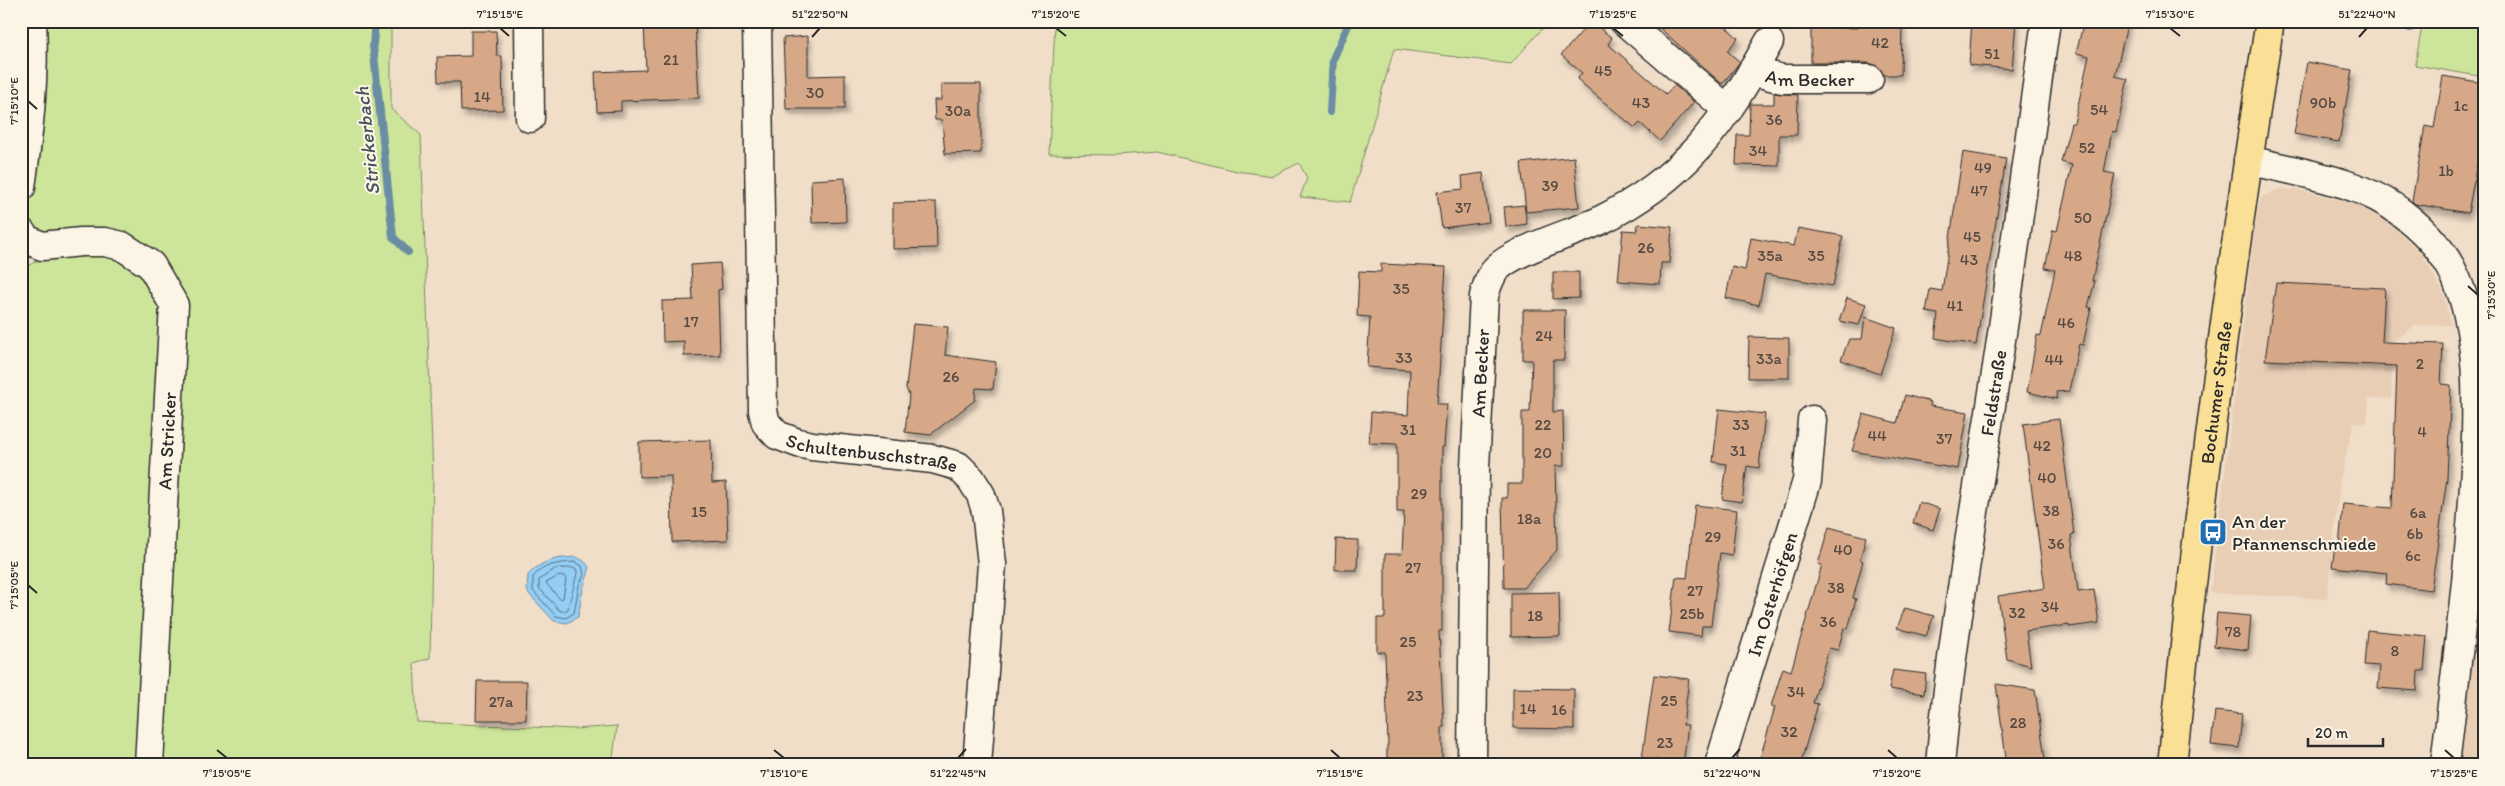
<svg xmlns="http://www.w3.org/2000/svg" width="2505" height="786" viewBox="0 0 2505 786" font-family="Itim,sans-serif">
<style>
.built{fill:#e9ceb6}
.green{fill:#cde59a;stroke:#7c8862}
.water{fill:#95cef4;stroke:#6b8da4}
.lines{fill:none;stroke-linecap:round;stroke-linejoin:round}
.shore{stroke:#556c7b;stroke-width:1}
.stream{stroke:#6b8da4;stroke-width:8}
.building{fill:#d6a888;stroke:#2b2b2b;filter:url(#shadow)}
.minor-casing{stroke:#2b2b2b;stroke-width:31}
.major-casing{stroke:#2b2b2b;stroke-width:31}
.minor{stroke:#fcf5e5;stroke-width:28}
.major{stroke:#fadf96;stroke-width:28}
.ticks{fill:none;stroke:#2b2b2b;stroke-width:2}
.labels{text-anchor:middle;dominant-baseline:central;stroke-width:4;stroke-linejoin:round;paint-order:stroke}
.number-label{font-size:16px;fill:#564a42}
.street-label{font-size:19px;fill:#2b2b2b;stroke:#fcf5e5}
.poi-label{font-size:19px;fill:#2b2b2b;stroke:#fcf5e5;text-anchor:start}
.water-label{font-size:20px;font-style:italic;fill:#46545d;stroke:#fcf5e5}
.neatline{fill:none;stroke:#2b2b2b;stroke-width:2}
.ticks-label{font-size:12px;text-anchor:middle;fill:#2b2b2b}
</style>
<defs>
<filter id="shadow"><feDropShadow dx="3" dy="5.5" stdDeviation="2.5" flood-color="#0004"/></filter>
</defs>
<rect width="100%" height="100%" fill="#f1dec9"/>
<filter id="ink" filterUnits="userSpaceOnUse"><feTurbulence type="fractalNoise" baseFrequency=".02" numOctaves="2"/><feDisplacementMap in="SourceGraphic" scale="10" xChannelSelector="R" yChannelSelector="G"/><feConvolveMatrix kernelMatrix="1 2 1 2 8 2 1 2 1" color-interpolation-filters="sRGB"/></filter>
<g filter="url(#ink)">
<!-- built -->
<g class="built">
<path d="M2278 189 2300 190 2322 195 2361 207 2389 222 2422 254 2443 292 2451 325 2415 326 2394 340 2391 399 2369 398 2367 423 2354 422 2340 481 2327 599 2210 593 2257 210 2262 197Z"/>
<path d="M2484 550V765H2457Z"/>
</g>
<!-- green -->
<g class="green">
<path d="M21 21H391V109L421 135 433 477 430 658 414 663 417 722 575 729 617 726 612 765H156L167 304 142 765H21V270L38 260 79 254 21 244Z"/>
<path d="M1055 21H1549L1511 64 1394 49 1350 202 1300 197 1307 178 1299 163 1273 176 1237 171 1157 152 1117 155 1049 154Z"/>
<path d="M2423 21H2484V77L2415 65Z"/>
</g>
<!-- water -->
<path class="water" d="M576 557C597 566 587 573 583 589 581 598 580 607 578 617L567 623 554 621 529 594 527 590 528 575C542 560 556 558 576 557Z"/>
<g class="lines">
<!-- shore -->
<g class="shore">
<path d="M575 562 582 566 584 575 579 585 574 613 566 618 556 616 533 591V577C544 564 558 563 575 562Z"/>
<path d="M573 568 577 570C578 574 569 602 568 609L565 611H560L539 588V580L555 569Z"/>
<path d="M564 576 566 579 563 598 560 599 546 583 557 577Z"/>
</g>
<!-- stream -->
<g class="stream">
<path d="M375 21 373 45 393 237 408 252"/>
<path d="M2409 21 2410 28"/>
<path d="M1330 112 1333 59 1350 21"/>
</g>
</g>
<!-- building -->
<g class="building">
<path d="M644 21H695L699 98 621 101V111L597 112 595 72 646 70Z"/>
<path d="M1591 21 1612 38 1608 44 1666 94 1674 85 1694 102 1660 141 1640 123 1635 128 1598 97 1577 79 1582 73 1561 55Z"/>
<path d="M1652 21H1719L1738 38 1727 51 1740 62 1722 84Z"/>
<path d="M1858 21H1902L1901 75H1884L1877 66 1869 63H1811V27L1858 28Z"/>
<path d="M1972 21H2016L2012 69 1969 65Z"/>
<path d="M2084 21H2128L2115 76 2128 79 2116 132 2112 131 2104 172 2115 174 2092 281H2095L2088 307 2091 308 2083 345 2079 344 2069 391 2056 392 2057 399 2027 392 2037 335 2041 336 2055 270 2045 268 2053 230 2057 231 2072 165 2061 162 2071 123H2074L2089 56 2076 53Z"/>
<path d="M471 31H496L497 56H502L503 110 461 111 460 82H438L437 57 471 56Z"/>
<path d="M808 36V76L845 75V109H786L783 38Z"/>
<path d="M2307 62 2352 70 2339 142 2294 134Z"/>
<path d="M2443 76 2484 83V136H2482L2468 213 2415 204 2412 201 2425 126 2434 128Z"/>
<path d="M941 84H981V153L945 154 942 120H935L934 100H941Z"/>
<path d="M1774 93 1798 95 1797 135H1779V166L1736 165 1737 135H1749L1750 104H1774Z"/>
<path d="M1963 152 2006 159 1976 345 1935 338 1938 314 1926 312 1930 289 1942 291Z"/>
<path d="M1574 157 1579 207 1526 212 1521 163Z"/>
<path d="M1483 173 1489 222 1442 228 1437 192 1463 189 1462 176Z"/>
<path d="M845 178 846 222 812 223 811 180Z"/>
<path d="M936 202 937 248 893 249V203Z"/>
<path d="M1524 205 1527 224 1506 227 1504 207Z"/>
<path d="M1638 224 1672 227 1669 263H1661L1660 284 1618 281 1623 230 1637 231Z"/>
<path d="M1798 228 1843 236 1833 286 1765 274 1759 305 1726 298 1732 267 1745 270 1751 238 1794 246Z"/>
<path d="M720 263 722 289 718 290 720 355 684 356V341L663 342 662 301 693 300 691 265Z"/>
<path d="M1381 264 1446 267 1437 404H1447L1444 447H1442V631H1439L1444 727H1442V765H1387V745H1388L1385 652H1377V618H1385V554H1402L1404 512H1397V444L1369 443 1371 412 1408 415 1410 370 1367 367 1370 317 1357 316 1359 271 1381 272Z"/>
<path d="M1553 272H1579V298L1553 299Z"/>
<path d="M2276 283 2385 288 2382 342 2443 344 2441 384 2451 385 2447 478 2431 590 2386 584 2387 573 2332 567 2335 546H2339L2343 504 2392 508 2397 366 2265 360Z"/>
<path d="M1847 298 1866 304 1859 325 1839 321Z"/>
<path d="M1523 310H1565L1564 360H1553V412L1563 411 1564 466H1555L1557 550 1524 588H1504L1502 498H1507V484H1522V412H1530L1532 360H1523Z"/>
<path d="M1865 317 1896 328 1880 374 1841 360 1849 339H1862Z"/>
<path d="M913 324 948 327 945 355 996 362 993 389 976 388 975 400 930 435 905 432 909 395 906 388Z"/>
<path d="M1749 337 1789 338V378H1748Z"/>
<path d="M1905 395 1931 402 1930 406 1968 412 1958 469 1852 451 1863 414 1897 423Z"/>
<path d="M1719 409 1765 414 1759 468 1747 466 1742 502 1722 499 1727 464 1713 462Z"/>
<path d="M2059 419 2074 534 2071 535 2078 592 2094 590 2099 623 2069 627V625L2026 631 2031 666 2007 659 1998 596 2045 588 2023 424Z"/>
<path d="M711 440 712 483 726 482 728 540 672 542 671 476 639 477V442Z"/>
<path d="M1919 502 1940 509 1933 530 1913 523Z"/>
<path d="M1695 505 1737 510 1732 555 1720 553 1711 626H1702L1701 636 1669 632 1676 577 1687 578Z"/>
<path d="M1829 527 1866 537 1860 560 1863 561 1853 598 1856 599 1848 629 1844 628 1838 650 1829 648 1813 703 1818 704 1800 765H1758L1775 707 1771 706 1783 668 1791 671 1822 565 1818 564Z"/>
<path d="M1336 539 1358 540 1357 570H1335Z"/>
<path d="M1559 592 1560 636 1511 637V593Z"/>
<path d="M1905 608 1934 616 1926 636 1897 628Z"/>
<path d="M2217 613 2251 616 2248 650 2214 646Z"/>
<path d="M2367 630 2427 636 2424 671H2418L2417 691 2378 688 2380 666 2364 665Z"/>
<path d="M1893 670 1926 674 1924 694 1889 689Z"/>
<path d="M1654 675 1689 679 1683 725H1688L1683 765H1657L1658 760 1642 758Z"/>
<path d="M477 681H527L526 720H476Z"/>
<path d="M1996 684 2035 690 2046 765H2007Z"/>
<path d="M1513 688 1574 689V729L1513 728Z"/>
<path d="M2215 711 2242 714 2239 748 2211 745Z"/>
</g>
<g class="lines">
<defs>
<g id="minor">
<path d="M529 21 530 118"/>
<path id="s1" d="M757 21 763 411 766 423 777 435 798 443 812 446 933 459 958 466 971 479 981 495 986 511 992 564 977 765"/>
<path d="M1624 21 1728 110"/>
<path id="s2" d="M1752 71 1782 79H1869"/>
<path d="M2248 160C2300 173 2360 180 2403 214 2425 231 2445 252 2456 278 2481 337 2477 405 2475 468 2470 567 2456 666 2445 765"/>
<path d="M21 187C29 131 35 77 32 21"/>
<path d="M21 232 26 239 42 246 81 242H105L122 246 151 265 174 305 149 765"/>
<path id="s3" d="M1472 765 1475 467 1484 296C1487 286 1489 278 1496 269 1514 250 1574 233 1599 221 1686 178 1723 124 1769 42"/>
<path id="s4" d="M1719 765 1807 481 1812 420"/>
<path id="s5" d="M1940 765C1951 642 1973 521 1992 399 2012 273 2028 147 2046 21"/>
</g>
<g id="major">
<path id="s6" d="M2172 765C2198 516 2230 268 2270 21"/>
</g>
</defs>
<!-- minor casing -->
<use href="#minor" class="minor-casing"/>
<!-- major casing -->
<use href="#major" class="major-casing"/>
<!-- minor -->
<use href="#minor" class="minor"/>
<!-- major -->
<use href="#major" class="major"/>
</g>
</g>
<!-- ticks -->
<path class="ticks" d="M500 28 509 36M1056 28 1066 36M1613 28 1623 36M2170 28 2180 36M812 37 820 28M2359 37 2367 28M28 101 37 109M2468 286 2478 295M28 585 37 593M217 750 227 758M774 750 784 758M1331 750 1340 758M1888 750 1897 758M2445 750 2454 758M958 758 966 749M1732 758 1740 749"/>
<!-- icons -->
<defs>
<symbol id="bus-square" viewBox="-11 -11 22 22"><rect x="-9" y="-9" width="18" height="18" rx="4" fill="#1f6fb2" stroke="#fcf5e5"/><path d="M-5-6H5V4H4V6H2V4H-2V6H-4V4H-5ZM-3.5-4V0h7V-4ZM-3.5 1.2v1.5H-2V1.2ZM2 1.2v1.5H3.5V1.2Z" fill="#fff"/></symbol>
</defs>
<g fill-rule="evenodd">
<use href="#bus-square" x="2197" y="516" width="32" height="32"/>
</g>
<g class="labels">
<!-- number labels -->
<g class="number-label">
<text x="1880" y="42">42</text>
<text x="1992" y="53">51</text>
<text x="671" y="59">21</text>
<text x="1603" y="70">45</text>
<text x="815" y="92">30</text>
<text x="482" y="96">14</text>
<text x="1641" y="102">43</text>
<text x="2323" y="102">90b</text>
<text x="2461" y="105">1c</text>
<text x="2099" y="109">54</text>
<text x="958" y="110">30a</text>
<text x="1774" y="119">36</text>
<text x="2087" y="147">52</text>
<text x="1758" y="150">34</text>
<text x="1983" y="167">49</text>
<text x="2446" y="170">1b</text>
<text x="1550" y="185">39</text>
<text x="1979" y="190">47</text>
<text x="1463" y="207">37</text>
<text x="2083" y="217">50</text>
<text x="1972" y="236">45</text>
<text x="1646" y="247">26</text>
<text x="1770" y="255">35a</text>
<text x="1816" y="255">35</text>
<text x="2073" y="255">48</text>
<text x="1969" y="259">43</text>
<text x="1401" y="288">35</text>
<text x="1955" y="305">41</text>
<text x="691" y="321">17</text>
<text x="2066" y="322">46</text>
<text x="1544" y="335">24</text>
<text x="1404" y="357">33</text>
<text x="1769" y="358">33a</text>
<text x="2054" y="359">44</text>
<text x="2420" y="363">2</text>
<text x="951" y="376">26</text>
<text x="1543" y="424">22</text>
<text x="1741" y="424">33</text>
<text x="1408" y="429">31</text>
<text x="2422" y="431">4</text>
<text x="1877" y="435">44</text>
<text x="1944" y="438">37</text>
<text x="2042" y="445">42</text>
<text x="1738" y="450">31</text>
<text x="1543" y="452">20</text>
<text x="2047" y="477">40</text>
<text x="1419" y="493">29</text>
<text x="2051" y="510">38</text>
<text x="699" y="511">15</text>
<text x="2418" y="512">6a</text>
<text x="1529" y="518">18a</text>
<text x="2415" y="533">6b</text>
<text x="1713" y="536">29</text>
<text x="2056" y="543">36</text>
<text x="1843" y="549">40</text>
<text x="2413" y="555">6c</text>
<text x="1413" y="567">27</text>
<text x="1836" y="587">38</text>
<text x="1695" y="590">27</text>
<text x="2050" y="606">34</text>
<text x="2017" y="612">32</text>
<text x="1692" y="613">25b</text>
<text x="1535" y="615">18</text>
<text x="1828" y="621">36</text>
<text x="2233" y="631">78</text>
<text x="1408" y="641">25</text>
<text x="2395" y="650">8</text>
<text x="1796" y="691">34</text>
<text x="1415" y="695">23</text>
<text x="1669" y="700">25</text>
<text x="501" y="701">27a</text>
<text x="1528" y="708">14</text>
<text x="1559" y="709">16</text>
<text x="2018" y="722">28</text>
<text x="1789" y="731">32</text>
<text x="1665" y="742">23</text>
</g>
<!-- street labels -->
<g class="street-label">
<text stroke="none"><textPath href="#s2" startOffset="59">Am Becker</textPath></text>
<text stroke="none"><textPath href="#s3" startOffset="392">Am Becker</textPath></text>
<text stroke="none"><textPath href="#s6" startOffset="375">Bochumer Straße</textPath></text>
<text stroke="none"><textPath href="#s5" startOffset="376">Feldstraße</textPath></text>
<text transform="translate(167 441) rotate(-87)">Am Stricker</text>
<text stroke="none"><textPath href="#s1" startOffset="516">Schultenbuschstraße</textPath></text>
<text stroke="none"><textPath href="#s4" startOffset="179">Im Osterhöfgen</textPath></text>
</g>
<!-- poi labels -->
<g class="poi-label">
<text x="2232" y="521">An der<tspan x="2232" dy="22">Pfannenschmiede</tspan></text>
</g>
<!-- water labels -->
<g class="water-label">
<text transform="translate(367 141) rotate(-96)">Strickerbach</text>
</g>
</g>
<!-- margin -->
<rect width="2505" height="786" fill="none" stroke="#fcf5e5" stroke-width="55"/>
<!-- scale -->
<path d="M2308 738v8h75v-8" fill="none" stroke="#2b2b2b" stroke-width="2.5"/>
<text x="2315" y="738" font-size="15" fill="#2b2b2b" stroke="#fcf5e5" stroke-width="4" paint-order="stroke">20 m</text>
<rect x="28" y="28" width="2450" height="730" class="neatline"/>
<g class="ticks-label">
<text x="500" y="18">7°15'15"E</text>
<text x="820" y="18">51°22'50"N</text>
<text x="1056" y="18">7°15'20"E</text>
<text x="1613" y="18">7°15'25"E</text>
<text x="2170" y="18">7°15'30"E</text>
<text x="2367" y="18">51°22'40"N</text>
<text transform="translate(14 101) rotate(-90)" y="4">7°15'10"E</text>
<text transform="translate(2491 295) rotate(-90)" y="4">7°15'30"E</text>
<text transform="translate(14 585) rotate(-90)" y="4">7°15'05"E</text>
<text x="227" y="777">7°15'05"E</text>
<text x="784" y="777">7°15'10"E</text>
<text x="958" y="777">51°22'45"N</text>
<text x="1340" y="777">7°15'15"E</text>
<text x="1732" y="777">51°22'40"N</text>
<text x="1897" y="777">7°15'20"E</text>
<text x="2454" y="777">7°15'25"E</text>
</g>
</svg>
